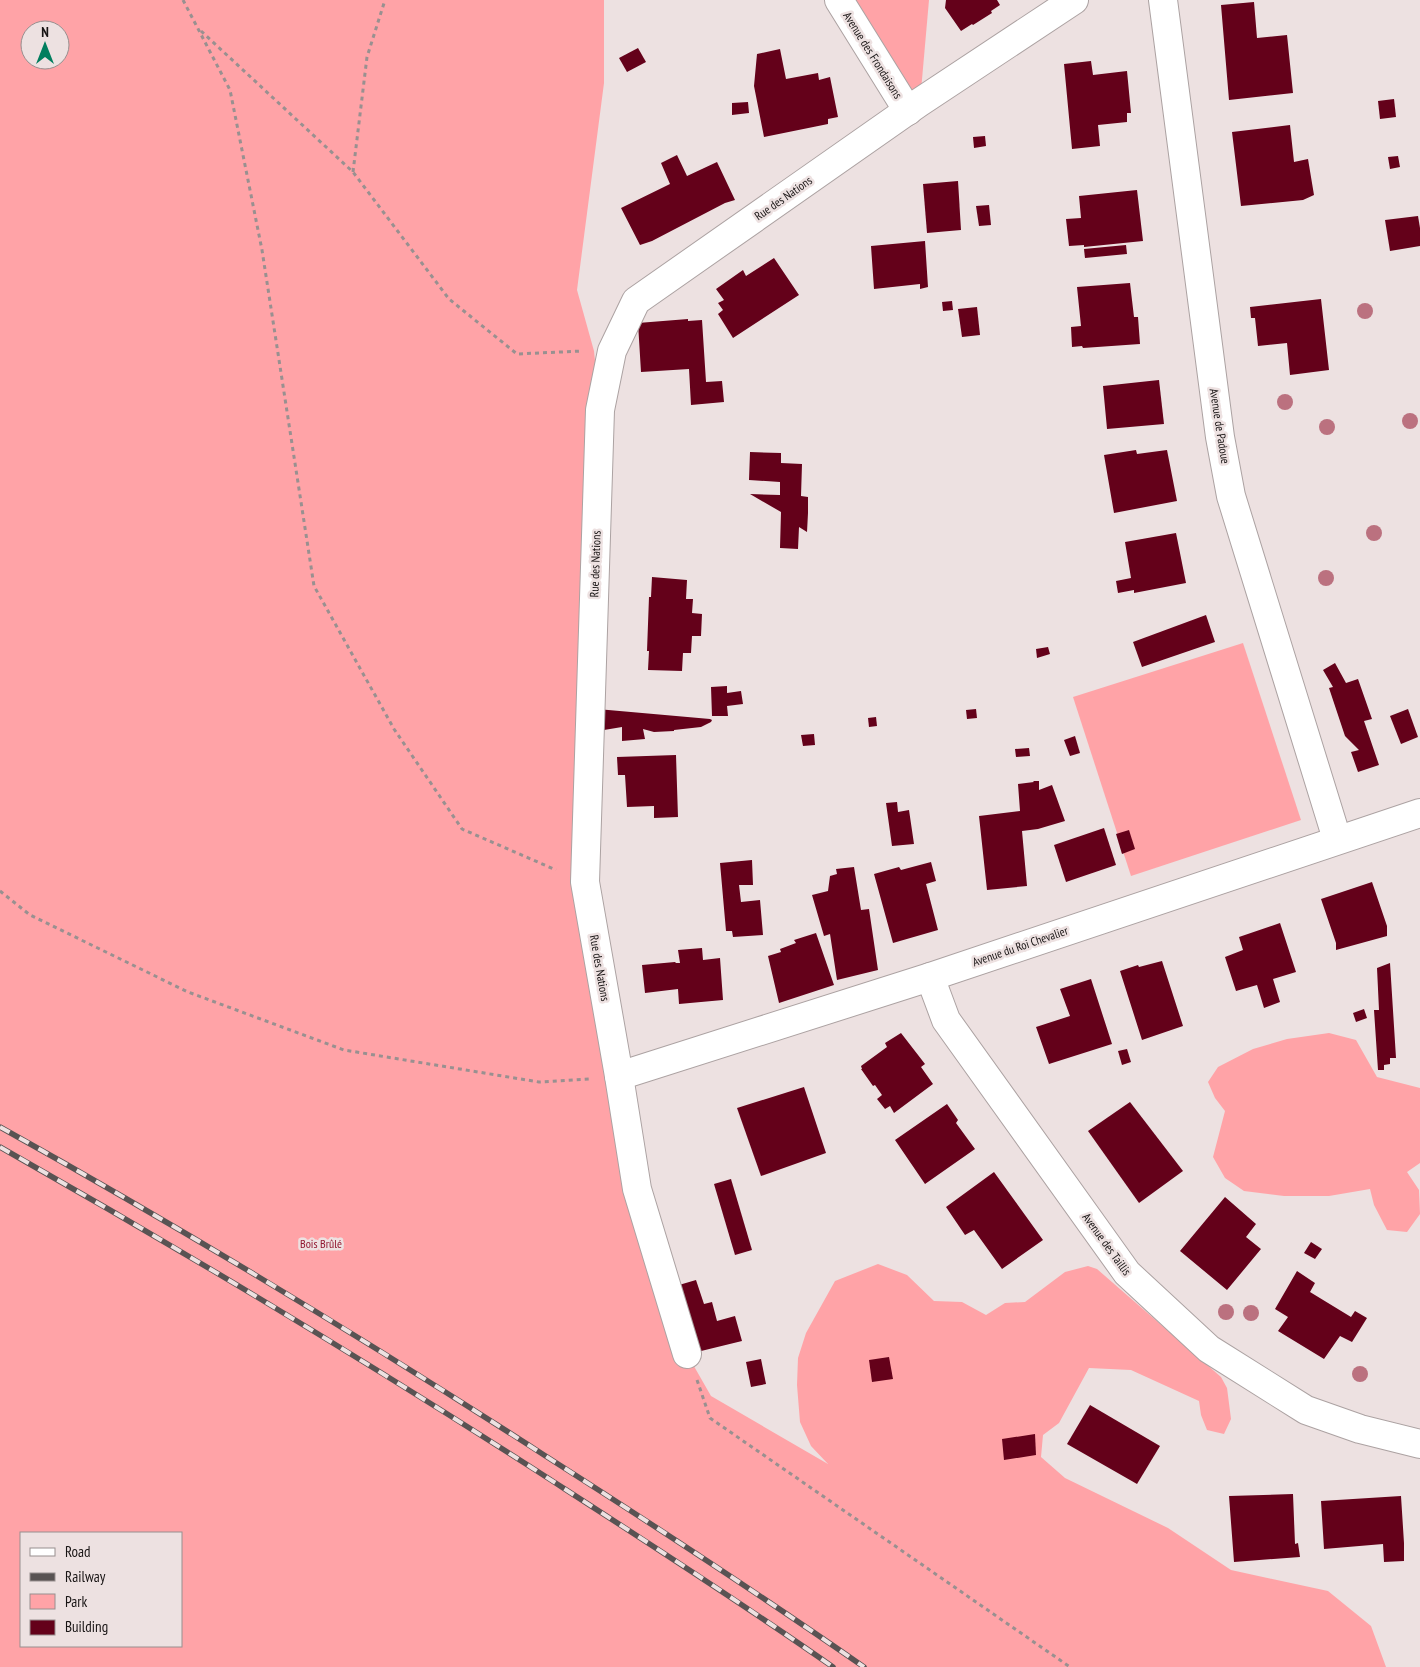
<svg xmlns="http://www.w3.org/2000/svg" width="1420" height="1667" viewBox="0 0 1420 1667" font-family="'PT Sans Narrow',sans-serif">
<style>
.green{fill:#ffa3a7;fill-rule:evenodd}
.building{fill:#64011a}
.lines{fill:none;stroke-linecap:round;stroke-linejoin:round}
.street-casing{stroke:#aca2a2;stroke-width:30}
.path{stroke:#999090;stroke-width:3;stroke-dasharray:4 4;stroke-linecap:butt}
.street{stroke:#fff;stroke-width:28}
.rail-casing{stroke:#595353;stroke-width:5.5}
.rail{stroke:#ede1e1;stroke-width:4;stroke-dasharray:11;stroke-linecap:butt}
.tree{fill:#bb717f}
.labels{text-anchor:middle;dominant-baseline:central;stroke-width:5;stroke-linejoin:round;paint-order:stroke}
.street-label{font-size:12px;fill:#181414;stroke:#ede1e1}
.park-label{font-size:12px;fill:#92162f;stroke:#ede1e1}
</style>
<rect width="100%" height="100%" fill="#ede1e1"/>
<!-- green -->
<g class="green">
<path d="M0 0H604V83L577 290 594 351 600 410 585 869 619 1076 687 1354 711 1396 828 1464 811 1446 800 1422 797 1385 798 1358 806 1333 835 1281 878 1264 907 1275 934 1301 962 1302 986 1315 1005 1303 1025 1302 1065 1272 1088 1266 1097 1269 1221 1377 1227 1388 1231 1419 1224 1434 1207 1430 1201 1415 1199 1401 1131 1370 1089 1368 1059 1423 1043 1435 1041 1457 1065 1478 1168 1528 1231 1570 1328 1591 1371 1626 1386 1667H0ZM30 30H60V60H30ZM21 1533H181V1646H21Z"/>
<path d="M839 0H929L920 102Z"/>
<path d="M1243 643 1301 820 1131 876 1073 697Z"/>
<path d="M1329 1033 1356 1040 1377 1077 1420 1088V1163L1407 1172 1419 1190 1420 1214 1407 1232 1387 1230 1374 1205 1370 1189 1329 1196H1284L1244 1191 1225 1178 1213 1157 1225 1111 1215 1098 1208 1082 1218 1067 1253 1049 1287 1039Z"/>
</g>
<!-- building -->
<g class="building">
<path d="M946 0H997L1000 5 991 11 992 13 973 25 972 24 961 31 945 8Z"/>
<path d="M1254 2 1257 38 1287 35 1293 93 1229 100 1221 5Z"/>
<path d="M638 48 646 62 627 72 619 58Z"/>
<path d="M780 49 786 79 818 73 819 80 830 77 838 117 828 119V124L764 137 754 86 757 54Z"/>
<path d="M1091 61 1093 75 1127 71 1131 113H1127V122L1098 125 1100 146 1072 149 1064 64Z"/>
<path d="M1394 99 1396 117 1380 119 1378 101Z"/>
<path d="M748 102 749 113 732 115V103Z"/>
<path d="M1290 125 1294 162 1308 159 1314 195 1303 200 1241 206 1232 132Z"/>
<path d="M985 136 986 146 974 148 973 137Z"/>
<path d="M677 155 687 176 717 162 735 200 725 203 652 241 640 245 621 208 670 184 661 163Z"/>
<path d="M1398 156 1400 167 1390 169 1388 157Z"/>
<path d="M958 181 961 230 927 233 923 184Z"/>
<path d="M1137 190 1143 241 1084 247V245L1069 246 1066 219 1081 218 1079 196Z"/>
<path d="M989 205 991 225 979 226 976 206Z"/>
<path d="M1418 216 1420 228V246L1390 251 1385 220Z"/>
<path d="M925 241 928 287 920 289V284L874 289 871 246Z"/>
<path d="M1126 245 1127 254 1085 258 1084 249Z"/>
<path d="M774 258 799 295 733 338 718 314 723 310 718 303 724 300 716 289 743 270 746 276Z"/>
<path d="M1130 283 1134 317H1138L1140 344 1083 348 1082 346 1072 347 1071 327 1081 326 1077 287Z"/>
<path d="M1321 299 1329 370 1290 375 1287 343 1258 346 1255 318H1251L1250 307Z"/>
<path d="M952 301 953 310 943 311 942 302Z"/>
<path d="M977 307 980 335 962 337 958 309Z"/>
<path d="M688 319V321L702 320 706 382 722 381 724 402 691 405 689 369 641 372 638 323Z"/>
<path d="M1159 380 1164 424 1107 429 1103 386Z"/>
<path d="M1136 450 1137 454 1167 450 1177 501 1114 513 1104 455Z"/>
<path d="M750 452 781 453V463L802 464 801 496 808 497V513L807 532 799 527 798 549 780 548 781 512 750 494 780 495V482L749 480Z"/>
<path d="M1176 533 1186 583 1134 593V590L1118 593 1116 581 1131 578 1125 542Z"/>
<path d="M652 577 687 580 686 599H693L692 613 702 614 701 636H692L691 653H683L682 671 648 670 649 651H647L649 597H651Z"/>
<path d="M1206 615 1215 642 1142 667 1133 642Z"/>
<path d="M1048 647 1050 654 1037 658 1036 649Z"/>
<path d="M1335 663 1346 683 1358 679 1372 719 1364 721 1379 765 1358 772 1351 752 1359 750 1345 736 1329 688 1333 687 1323 670Z"/>
<path d="M727 686V693L741 691 743 704 727 706 728 716H712L711 687Z"/>
<path d="M597 709 710 719 712 720 711 722 701 727 674 730V731L654 732 643 729 645 739 622 741V727L604 730H595Z"/>
<path d="M976 709 977 718 967 719 966 710Z"/>
<path d="M1408 709 1418 737 1401 744 1390 716Z"/>
<path d="M876 717 877 726 869 727 868 718Z"/>
<path d="M814 734 815 745 803 746 801 735Z"/>
<path d="M1075 736 1080 753 1070 756 1064 740Z"/>
<path d="M1029 748 1030 756 1016 757 1015 749Z"/>
<path d="M676 755 678 817 654 818V806L627 807 625 775H618L617 757Z"/>
<path d="M1033 781H1039V790L1052 785 1065 821 1038 829 1022 831 1027 886 987 890 979 816 1020 811 1018 784 1034 782Z"/>
<path d="M897 802 898 812 909 810 914 844 892 846 886 803Z"/>
<path d="M1104 828 1116 865 1066 882 1054 845Z"/>
<path d="M1129 830 1135 849 1122 854 1116 834Z"/>
<path d="M752 860 753 885H739L741 902 760 900 763 935 733 937 732 931H726L720 863Z"/>
<path d="M931 862 936 881 926 884 938 930 893 943 874 874 899 867 901 870Z"/>
<path d="M854 867 861 910 869 909 878 970 837 980 830 934 824 936 812 895 828 891 830 876 837 874 836 869Z"/>
<path d="M1372 882 1387 926V936L1336 950V943L1321 899Z"/>
<path d="M1280 923 1296 972 1273 979 1280 1002 1264 1008 1257 985 1236 991 1225 957 1243 950 1239 937Z"/>
<path d="M816 933 834 985 779 1003 768 956 781 952 780 949 796 943 794 940Z"/>
<path d="M702 948 703 960 720 958 723 1000 679 1004 678 989 645 993 642 965 675 962 676 963H680L678 950Z"/>
<path d="M1162 961 1183 1026 1142 1040 1120 971 1138 965 1139 967Z"/>
<path d="M1390 963 1396 1058H1390V1064L1384 1065V1070H1378L1374 1010H1379L1377 968Z"/>
<path d="M1091 979 1112 1044 1049 1064 1036 1027 1070 1016 1060 989Z"/>
<path d="M1364 1009 1367 1018 1356 1022 1353 1013Z"/>
<path d="M901 1033 925 1064 921 1067 933 1084 894 1113 890 1106 885 1109 877 1099 882 1095 875 1085 873 1086 861 1069H862L861 1066 887 1047 885 1043Z"/>
<path d="M1127 1049 1131 1062 1122 1065 1118 1051Z"/>
<path d="M804 1087 826 1153 761 1176 737 1108Z"/>
<path d="M1130 1102 1183 1171 1139 1203 1088 1131Z"/>
<path d="M947 1104 958 1120 956 1123 975 1149 925 1184 895 1140Z"/>
<path d="M994 1172 1043 1240 1002 1269 974 1230 965 1235 946 1207Z"/>
<path d="M731 1179 752 1250 735 1255 714 1184Z"/>
<path d="M1225 1197 1256 1224 1246 1237 1261 1249 1227 1290 1180 1251Z"/>
<path d="M1311 1242 1322 1249 1315 1259 1304 1253Z"/>
<path d="M1297 1271 1315 1283 1310 1292 1351 1317 1355 1311 1367 1318 1352 1342 1340 1336 1324 1359 1278 1331 1288 1317 1275 1309Z"/>
<path d="M696 1280 704 1304 712 1302 717 1321 735 1316 742 1341 697 1352 679 1285Z"/>
<path d="M889 1357 893 1379 872 1382 869 1360Z"/>
<path d="M761 1359 766 1384 751 1387 746 1362Z"/>
<path d="M1090 1405 1160 1446 1137 1484 1067 1444Z"/>
<path d="M1035 1434 1036 1455 1004 1460 1002 1439Z"/>
<path d="M1293 1494 1295 1544 1298 1543 1300 1557 1234 1562 1229 1496Z"/>
<path d="M1401 1496 1404 1543V1561L1384 1562 1383 1544 1324 1549 1321 1501Z"/>
</g>
<g class="lines">
<defs>
<g id="street">
<path d="M839 0 908 111"/>
<path d="M1163 0 1220 437 1231 496 1337 839"/>
<path d="M930 977 946 1020 1127 1273 1209 1349 1306 1410 1360 1429 1420 1444"/>
<path d="M619 1076 930 977 1420 813"/>
<path d="M687 1354 637 1189 619 1076 585 882 600 410 612 351 636 301 920 102 1074 0"/>
</g>
</defs>
<!-- street casing -->
<use href="#street" class="street-casing"/>
<!-- path -->
<g class="path">
<path d="M183 0 230 90 262 250 314 586 394 729 462 829 556 870"/>
<path d="M201 31 353 172 449 299 517 354 582 351"/>
<path d="M353 172 367 57 385 0"/>
<path d="M0 891 30 915 188 992 344 1050 539 1082 589 1079"/>
<path d="M697 1380 710 1418 1070 1667"/>
</g>
<!-- street -->
<use href="#street" class="street"/>
<defs>
<g id="rail">
<path d="M0 1127C185 1230 366 1340 544 1455 652 1524 759 1594 864 1667"/>
<path d="M0 1147C182 1250 361 1358 537 1471 636 1535 736 1599 833 1667"/>
</g>
</defs>
<!-- rail casing -->
<use href="#rail" class="rail-casing"/>
<!-- rail -->
<use href="#rail" class="rail"/>
</g>
<!-- trees -->
<g class="tree">
<circle cx="1365" cy="311" r="8"/>
<circle cx="1285" cy="402" r="8"/>
<circle cx="1410" cy="421" r="8"/>
<circle cx="1327" cy="427" r="8"/>
<circle cx="1374" cy="533" r="8"/>
<circle cx="1326" cy="578" r="8"/>
<circle cx="1226" cy="1312" r="8"/>
<circle cx="1251" cy="1313" r="8"/>
<circle cx="1360" cy="1374" r="8"/>
</g>
<g class="labels">
<!-- street labels -->
<g class="street-label">
<text transform="translate(873 55) rotate(58)">Avenue des Frondaisons</text>
<text transform="translate(783 198) rotate(-35)">Rue des Nations</text>
<text transform="translate(1220 426) rotate(81)">Avenue de Padoue</text>
<text transform="translate(595 564) rotate(-88)">Rue des Nations</text>
<text transform="translate(1020 946) rotate(-19)">Avenue du Roi Chevalier</text>
<text transform="translate(600 968) rotate(80)">Rue des Nations</text>
<text transform="translate(1107 1244) rotate(54)">Avenue des Taillis</text>
</g>
<!-- park labels -->
<g class="park-label">
<text x="321" y="1243">Bois Brûlé</text>
</g>
</g>
<!-- legend -->
<rect x="20" y="1532" width="162" height="115" fill="#ede1e1" stroke="#988f8f"/>
<rect x="30" y="1548" width="25" height="8" fill="#ffffff" stroke="#988f8f"/>
<text x="65" y="1557" font-size="15" fill="#181414">Road</text>
<rect x="30" y="1573" width="25" height="8" fill="#595353" stroke="#988f8f"/>
<text x="65" y="1582" font-size="15" fill="#181414">Railway</text>
<rect x="30" y="1594" width="25" height="15" fill="#ffa3a7" stroke="#988f8f"/>
<text x="65" y="1607" font-size="15" fill="#181414">Park</text>
<rect x="30" y="1620" width="25" height="15" fill="#64011a" stroke="#988f8f"/>
<text x="65" y="1632" font-size="15" fill="#181414">Building</text>
<!-- north arrow -->
<g transform="translate(45 45)"><circle r="24" fill="#ede1e1" stroke="#988f8f"/>
<path d="M0-4L9 19L0 12L-9 19Z" fill="#017e5e"/>
<text y="-8" font-size="14" font-weight="bold" text-anchor="middle" fill="#181414">N</text>
</g>
</svg>
